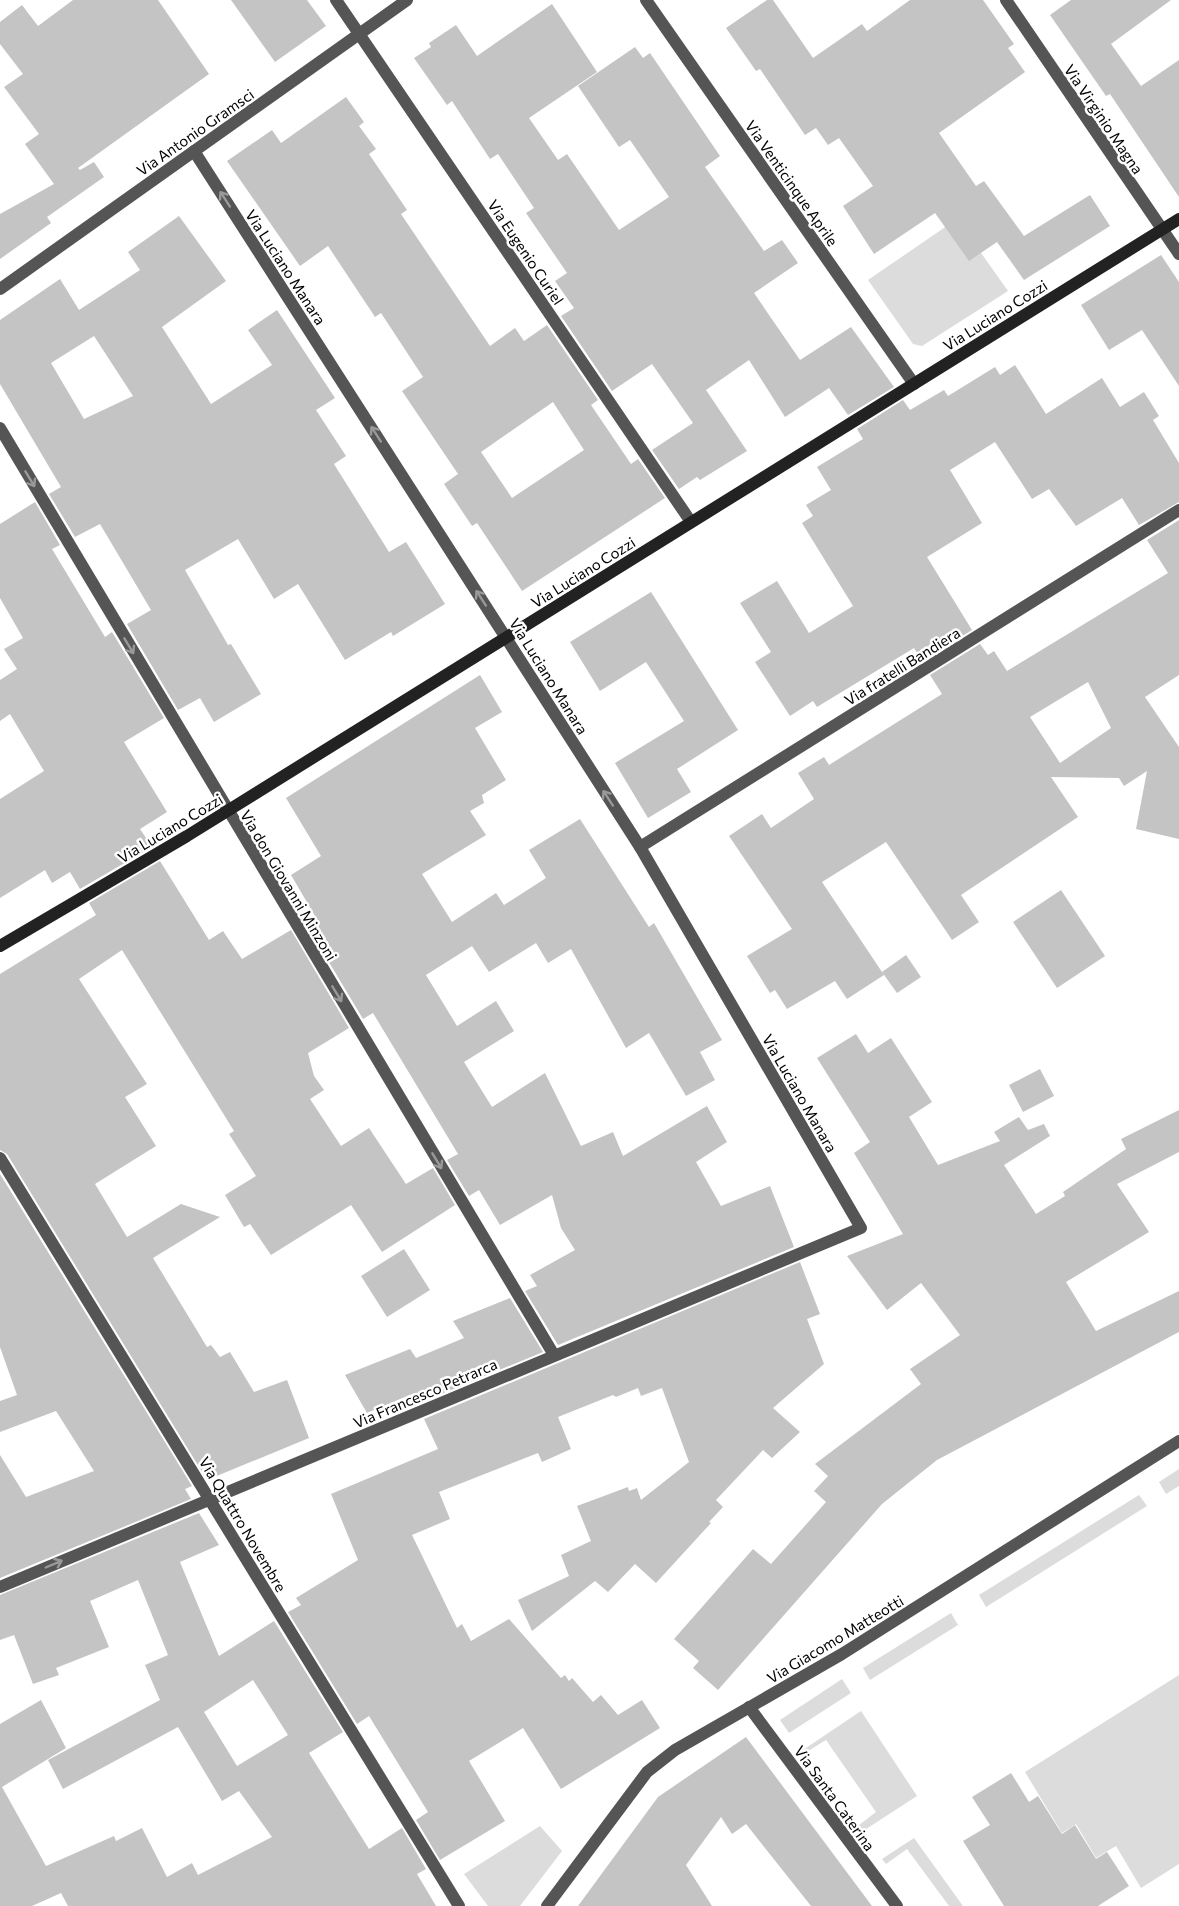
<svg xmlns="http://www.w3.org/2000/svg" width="1179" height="1906" viewBox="0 0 1179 1906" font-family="Commissioner,sans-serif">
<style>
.green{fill:#dcdcdc}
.building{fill:#c4c4c4;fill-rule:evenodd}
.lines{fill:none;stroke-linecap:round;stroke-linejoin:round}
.street{stroke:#555;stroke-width:12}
.secondary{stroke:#222;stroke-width:12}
.oneway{stroke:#999}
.labels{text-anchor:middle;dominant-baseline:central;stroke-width:5;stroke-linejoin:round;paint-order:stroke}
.street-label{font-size:15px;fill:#000;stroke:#fff}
</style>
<rect width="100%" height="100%" fill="#fff"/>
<!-- green -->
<g class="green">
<path d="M957 219 1008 291 922 346 913 344 868 280Z"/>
<path d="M1179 1469V1486L1166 1494 1159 1482Z"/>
<path d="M1139 1495 1147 1506 986 1607 979 1595Z"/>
<path d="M951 1613 958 1625 870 1680 863 1668Z"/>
<path d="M1179 1675V1864L1141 1888 1116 1846 1096 1858 1076 1824 1062 1833 1025 1772Z"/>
<path d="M842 1679 851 1693 789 1733 780 1720Z"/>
<path d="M861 1711 917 1796 863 1831 859 1825 876 1812 826 1740 805 1753 803 1750Z"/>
<path d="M540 1826 562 1851 520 1906H488L464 1874Z"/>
<path d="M914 1838 963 1906H949L907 1849 886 1864 882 1859Z"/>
</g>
<!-- building -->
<g class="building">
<path d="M73 0H158L209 74 78 168 80 170 94 162 104 177 47 217 51 223 0 259V214L54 184 25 144 39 134 4 87 23 74 0 44V22L22 5 38 26Z"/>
<path d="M231 0H307L326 26 275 62Z"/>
<path d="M767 0H773L813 58 862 24 867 31 910 0H983L1014 44 1008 48 1025 72 939 133 976 186 984 181 1024 236 1090 195 1110 226 1024 280 997 242 969 261 935 213 874 254 843 206 873 186 839 138 828 145 816 128 805 135 760 69 756 71 726 28Z"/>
<path d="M1071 0H1171L1111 44 1141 86 1179 60V197L1110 94 1106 96 1050 15Z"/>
<path d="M552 4 597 72 529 118 558 160 567 154 619 230 669 197 630 140 619 147 578 86 635 47 643 58 650 53 720 156 705 167 764 251 782 240 798 263 754 293 800 360 851 327 894 387 848 415 829 388 785 417 749 360 706 390 747 451 700 480 697 477 679 489 652 450 693 423 652 364 612 391 561 316 574 308 555 281 567 273 526 213 534 208 498 154 490 159 452 101 447 105 414 58 431 47 429 43 456 25 477 56Z"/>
<path d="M346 97 364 122 359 126 376 149 369 154 407 210 401 214 490 346 515 328 524 341 547 325 598 400 591 405 631 464 638 459 665 498 522 591 477 523 472 526 444 484 458 474 402 391 423 377 381 313 375 317 328 246 300 266 227 161 272 130 281 143ZM553 402 584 450 512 498 481 452Z"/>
<path d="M179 216 226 281 162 327 211 404 272 365 248 330 277 310 335 398 316 410 346 456 334 464 389 552 406 542 445 604 393 636 391 632 345 660 298 584 274 599 238 539 185 570 228 645 231 644 261 694 214 722 200 698 178 710 127 624 151 610 100 524 75 537 49 494 61 487 0 384V320L60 279 79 310 140 270 128 252ZM94 336 133 396 84 419 51 363Z"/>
<path d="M1161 255 1179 282V386L1142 330 1109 350 1081 305Z"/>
<path d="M1015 365 1046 414 1102 378 1120 407 1144 392 1159 416 1153 420 1179 463V502L1139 525 1122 498 1076 526 1049 489 1032 499 995 442 950 470 982 523 927 557 972 630 922 661 914 648 817 707 813 701 790 716 755 662 771 652 740 603 777 581 809 633 853 606 802 523 813 516 806 505 831 490 817 467 863 439 857 429 903 400 910 410 944 390 948 396 995 367 1000 375Z"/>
<path d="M35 502 60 545 52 549 105 637 112 632 164 718 124 742 167 812 140 829 152 847 80 889 70 872 52 883 45 870 0 898V799L44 771 10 714 0 721V680L17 669 4 649 23 638 0 598V524Z"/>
<path d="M1179 520V675L1145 697 1179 747V839L1136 829 1147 771 1124 786 1119 778 1051 777 1078 817 961 895 979 922 952 940 886 842 822 882 884 975 847 999 835 981 787 1009 775 990 770 993 747 956 792 929 729 836 762 814 771 828 814 799 798 773 824 757 829 765 942 694 930 675 980 644 988 655 994 651 1007 671 1168 573 1147 540ZM1088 682 1111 728 1060 763 1030 717Z"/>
<path d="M651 592 738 730 677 769 691 792 648 818 615 763 684 721 646 662 600 691 570 642Z"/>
<path d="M480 675 502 712 475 728 506 780 482 795 484 803 470 811 486 835 422 874 452 922 496 893 504 905 546 878 529 850 580 819 649 927 654 923 722 1040 700 1052 715 1080 686 1096 649 1033 626 1048 571 949 548 963 536 943 489 972 472 946 426 975 457 1026 496 1001 514 1031 464 1062 492 1107 545 1073 581 1146 613 1132 623 1156 707 1106 727 1142 696 1162 721 1206 770 1186 794 1247 558 1345 525 1291 537 1286 530 1275 575 1250 561 1228 552 1195 500 1225 479 1190 469 1196 447 1160 458 1154 373 1013 363 1019 305 922 315 916 291 875 321 856 286 798Z"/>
<path d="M160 861 209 940 223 931 242 959 291 930 349 1028 308 1053 314 1076 324 1090 310 1099 341 1146 369 1128 406 1184 433 1168 455 1205 382 1252 351 1205 271 1255 250 1224 244 1227 225 1195 256 1176 229 1134 234 1131 122 950 79 979 147 1084 125 1097 156 1146 95 1184 127 1237 181 1204 220 1217 153 1258 207 1347 211 1345 220 1357 230 1352 254 1392 287 1380 309 1438 207 1480 7 1154 0 1150V974L96 915 89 903Z"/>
<path d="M1061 890 1105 956 1057 988 1013 922Z"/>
<path d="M906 955 921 977 897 993 882 972Z"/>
<path d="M856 1034 868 1053 891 1038 932 1102 909 1117 938 1165 1000 1141 994 1132 1019 1117 1028 1130 1044 1124 1050 1136 1004 1165 1036 1214 1065 1196 1063 1192 1126 1149 1121 1139 1179 1110V1152L1117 1184 1149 1232 1066 1282 1096 1331 1179 1291V1332L937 1460 882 1504 718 1690 693 1668 699 1661 674 1639 753 1549 771 1564 826 1502 814 1491 828 1476 815 1464 921 1384 910 1369 960 1335 921 1283 887 1310 847 1256 903 1234 854 1153 870 1142 817 1058Z"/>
<path d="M1040 1069 1054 1096 1023 1112 1009 1085Z"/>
<path d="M0 1174 192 1486 185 1489 191 1499 0 1578V1455L26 1497 94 1471 56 1411 0 1432V1401L17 1395 0 1347Z"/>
<path d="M404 1249 430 1290 387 1317 361 1276Z"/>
<path d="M800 1262 820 1314 807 1319 824 1364 773 1408 800 1432 772 1458 763 1450 716 1500 723 1507 709 1522 711 1523 656 1583 635 1564 608 1592 595 1581 532 1631 518 1600 569 1576 561 1555 591 1541 577 1506 628 1487 629 1491 637 1488 641 1500 689 1462 662 1388 641 1396 638 1388 616 1397 613 1395 558 1417 571 1449 542 1462 538 1453 439 1492 450 1519 412 1535 457 1628 462 1624 471 1641 509 1619 561 1678 565 1675 569 1681 572 1678 593 1702 601 1695 618 1715 642 1700 660 1728 561 1789 523 1728 469 1761 505 1821 440 1860 416 1820 428 1812 369 1716 357 1724 288 1612 301 1605 296 1598 358 1560 331 1494 438 1449 424 1419Z"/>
<path d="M510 1298 543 1352 417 1404 412 1394 367 1413 345 1375 410 1349 416 1358 464 1338 453 1321Z"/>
<path d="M199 1513 219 1545 180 1562 219 1656 274 1621 343 1732 309 1753 369 1849 402 1828 426 1869 417 1874 436 1906H68L61 1893 32 1906H0V1724L41 1700 66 1748 2 1787 46 1866 114 1836 116 1841 142 1828 167 1877 192 1863 198 1875 272 1837 239 1791 222 1801 178 1727 63 1789 48 1760 160 1700 145 1665 168 1655 138 1580 90 1601 109 1647 56 1668 59 1675 33 1684 14 1635 0 1640V1595ZM253 1680 288 1735 237 1766 204 1712Z"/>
<path d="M746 1737 872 1906H811L746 1824 732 1834 721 1817 686 1865 712 1906H578L658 1797Z"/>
<path d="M1011 1773 1029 1802 1038 1796 1062 1834 1075 1825 1096 1859 1107 1852 1129 1886 1098 1906H1004L963 1841 990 1825 972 1797Z"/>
</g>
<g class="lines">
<!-- street -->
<g class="street">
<path d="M336 0 691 522"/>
<path d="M646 0 914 384"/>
<path d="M1006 0 1179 254"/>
<path d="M0 289 407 0"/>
<path d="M0 428 554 1355"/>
<path d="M640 847 1179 510"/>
<path d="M0 1158 459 1906"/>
<path d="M0 1587 861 1228 640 847 194 151"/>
<path d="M749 1707 897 1906"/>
<path d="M547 1906 647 1772 675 1750 842 1654 1179 1441"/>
</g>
<!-- secondary -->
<path class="secondary" d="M0 946 187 836 1179 219"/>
</g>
<!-- one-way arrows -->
<defs><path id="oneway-shaft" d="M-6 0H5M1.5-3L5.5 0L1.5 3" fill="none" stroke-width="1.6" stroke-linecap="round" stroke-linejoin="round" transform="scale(1.5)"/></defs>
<g class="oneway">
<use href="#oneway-shaft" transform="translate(225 199) rotate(-123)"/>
<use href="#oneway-shaft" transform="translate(376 434) rotate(-123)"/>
<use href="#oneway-shaft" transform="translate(30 479) rotate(59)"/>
<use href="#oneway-shaft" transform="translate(481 598) rotate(-123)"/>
<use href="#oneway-shaft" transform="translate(129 646) rotate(59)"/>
<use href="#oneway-shaft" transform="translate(608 798) rotate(-123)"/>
<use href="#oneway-shaft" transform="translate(337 994) rotate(59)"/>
<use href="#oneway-shaft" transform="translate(437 1161) rotate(59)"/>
<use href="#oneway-shaft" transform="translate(54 1564) rotate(-23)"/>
</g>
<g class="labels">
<!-- street labels -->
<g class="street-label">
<text transform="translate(1104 119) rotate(56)">Via Virginio Magna</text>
<text transform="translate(195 132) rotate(-35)">Via Antonio Gramsci</text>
<text transform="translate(792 183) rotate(55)">Via Venticinque Aprile</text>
<text transform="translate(526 252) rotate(56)">Via Eugenio Curiel</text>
<text transform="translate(286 267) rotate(57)">Via Luciano Manara</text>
<text transform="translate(995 315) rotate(-32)">Via Luciano Cozzi</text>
<text transform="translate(583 572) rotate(-32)">Via Luciano Cozzi</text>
<text transform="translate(902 666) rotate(-32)">Via fratelli Bandiera</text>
<text transform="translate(549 676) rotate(58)">Via Luciano Manara</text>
<text transform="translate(170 828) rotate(-31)">Via Luciano Cozzi</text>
<text transform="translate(289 885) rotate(59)">Via don Giovanni Minzoni</text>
<text transform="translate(800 1093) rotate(60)">Via Luciano Manara</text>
<text transform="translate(425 1393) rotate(-23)">Via Francesco Petrarca</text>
<text transform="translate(243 1524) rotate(59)">Via Quattro Novembre</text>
<text transform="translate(835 1639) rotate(-31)">Via Giacomo Matteotti</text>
<text transform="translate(835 1798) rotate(54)">Via Santa Caterina</text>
</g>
</g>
</svg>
